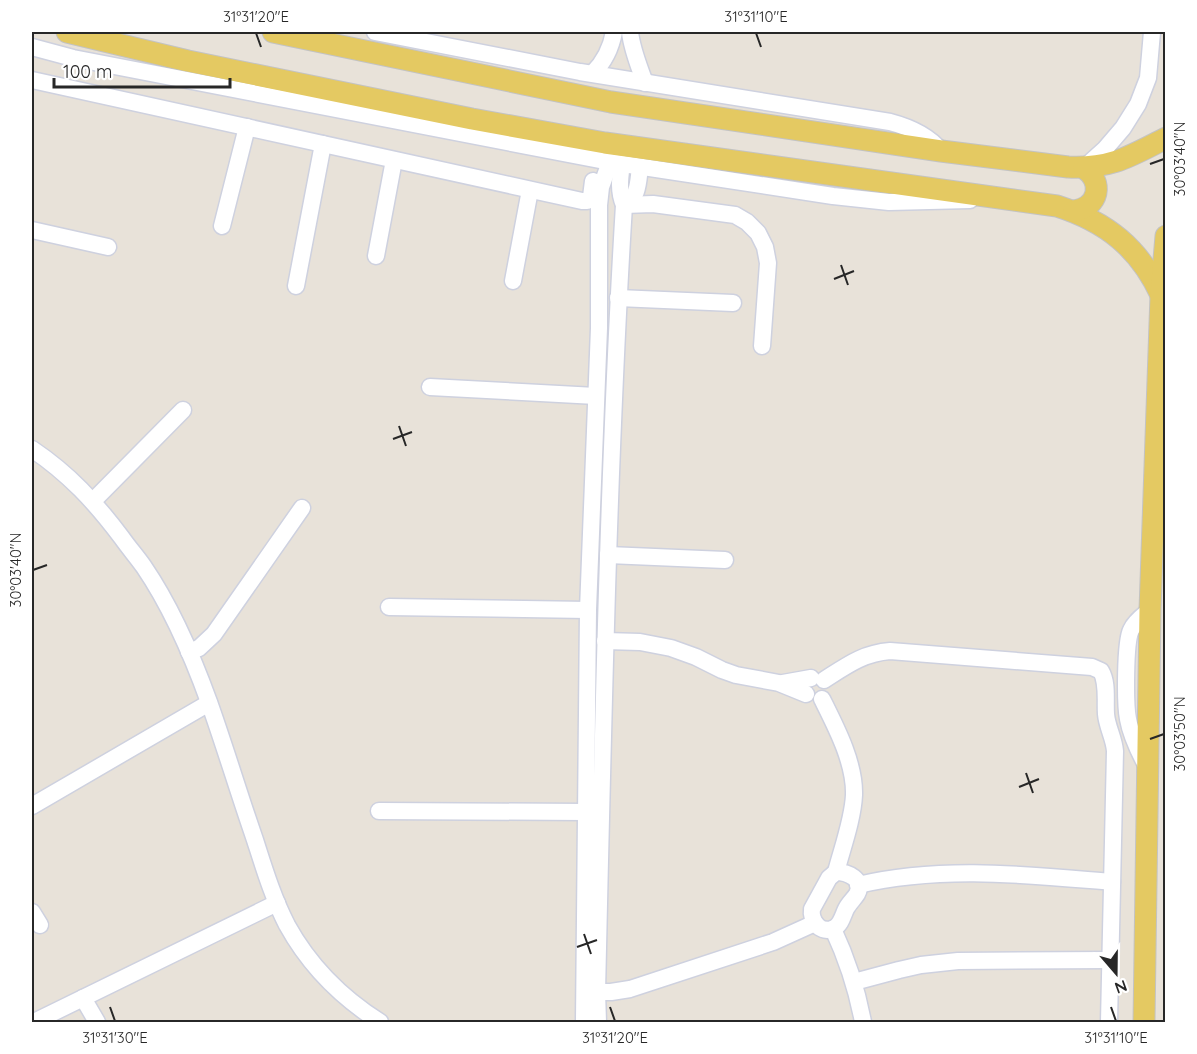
<svg xmlns="http://www.w3.org/2000/svg" width="1197" height="1054" viewBox="0 0 1197 1054" font-family="Quicksand,sans-serif">
<style>
.lines{fill:none;stroke-linecap:round;stroke-linejoin:round}
.minor-casing{stroke:#ced1df;stroke-width:19}
.major-casing{stroke:#c3c3c3;stroke-width:23}
.minor{stroke:#fff;stroke-width:16}
.major{stroke:#e4c962;stroke-width:21}
.ticks{fill:none;stroke:#272727;stroke-width:2}
.neatline{fill:none;stroke:#272727;stroke-width:2}
.ticks-label{font-size:15px;text-anchor:middle;fill:#272727}
</style>
<rect width="100%" height="100%" fill="#e8e2d9"/>
<g class="lines">
<defs>
<g id="minor">
<path d="M375 32 580 72 890 122C909 127 928 135 941 151"/>
<path d="M630 32C632 50 639 66 645 83"/>
<path d="M32 47 73 58 610 162 833 196 889 202 970 200"/>
<path d="M593 73C605 61 611 48 614 32"/>
<path d="M32 80 582 201H587L591 197 593 181"/>
<path d="M1084 168 1105 149 1123 128 1138 104 1148 78 1152 32"/>
<path d="M624 205 653 204 735 215 747 222 758 233 765 247 768 263 762 346"/>
<path d="M624 205C639 198 638 181 640 167"/>
<path d="M222 226 247 127"/>
<path d="M32 230 108 247"/>
<path d="M376 256 394 160"/>
<path d="M513 281 530 190"/>
<path d="M296 286 323 144"/>
<path d="M618 298 733 303"/>
<path d="M430 387 596 396"/>
<path d="M32 449C69 474 95 502 122 538 129 548 137 557 144 567 172 608 192 655 209 702 225 747 239 794 255 840 264 868 273 898 287 925 309 965 342 998 380 1022"/>
<path d="M93 501 183 410"/>
<path d="M608 555 725 560"/>
<path d="M389 607 588 610"/>
<path d="M605 641 640 642 671 648 696 657 722 670 736 675 779 683 806 694"/>
<path d="M189 652 199 648 214 634 302 508"/>
<path d="M824 680C846 666 863 653 890 651L1092 667 1101 671C1108 683 1105 700 1106 714 1107 727 1114 738 1115 751L1109 1022"/>
<path d="M783 683 811 678"/>
<path d="M822 699C836 727 855 763 854 795 853 819 842 849 836 872"/>
<path d="M1147 767C1139 752 1131 736 1128 719 1125 704 1125 642 1131 630 1135 621 1143 616 1150 610"/>
<path d="M32 806 209 703"/>
<path d="M379 811 586 812"/>
<path d="M836 872C847 872 865 879 857 894 854 899 849 903 846 909 843 915 841 925 834 928 821 935 810 921 812 909L829 878Z"/>
<path d="M858 885C942 865 1028 875 1112 882"/>
<path d="M32 912 40 925"/>
<path d="M833 929C847 959 857 990 863 1022"/>
<path d="M854 982 899 970 921 965 958 961 1110 960"/>
<path d="M597 992H611L630 989 773 942 815 923"/>
<path d="M83 998 97 1022"/>
<path d="M34 1022 277 903"/>
<path d="M584 1022 588 610 599 328V205L601 187 610 162"/>
<path d="M598 1022 597 992C603 730 608 467 624 205 618 191 620 178 622 164"/>
</g>
<g id="major">
<path d="M67 32 188 61 472 119 605 143 1057 206C1107 222 1139 248 1161 295"/>
<path d="M273 32 611 102 941 151 1068 167C1110 169 1129 157 1166 138"/>
<path d="M1074 211C1099 207 1104 182 1084 168"/>
<path d="M1144 1022 1150 610 1161 295 1166 236"/>
</g>
</defs>
<!-- minor casing -->
<use href="#minor" class="minor-casing"/>
<!-- major casing -->
<use href="#major" class="major-casing"/>
<!-- minor -->
<use href="#minor" class="minor"/>
<!-- major -->
<use href="#major" class="major"/>
</g>
<!-- ticks -->
<path class="ticks" d="M256 33 261 47M756 33 761 47M1150 164 1164 159M841 265 848 285M834 279 854 271M399 426 406 446M393 439 412 432M33 570 47 565M1150 739 1164 734M1026 773 1033 793M1019 787 1039 779M584 934 591 954M577 947 597 940M110 1007 115 1021M610 1007 615 1021M1111 1007 1116 1021"/>
<!-- border -->
<rect width="1197" height="1054" fill="none" stroke="#ffffff" stroke-width="66"/>
<!-- north arrow -->
<g transform="translate(1116 973) rotate(160)" stroke="#ffffff" stroke-width="4.5" paint-order="stroke">
<path d="M0-4.5L10 22L0 15L-10 22Z" fill="#272727"/>
<text y="-9" font-size="16" font-weight="bold" text-anchor="middle" fill="#272727">N</text>
</g>
<!-- scale -->
<path d="M54 78v9h176v-9" fill="none" stroke="#272727" stroke-width="3"/>
<text x="63" y="78" font-size="18" fill="#272727" stroke="#ffffff" stroke-width="4.5" paint-order="stroke">100 m</text>
<rect x="33" y="33" width="1131" height="988" class="neatline"/>
<g class="ticks-label">
<text x="256" y="22">31°31'20"E</text>
<text x="756" y="22">31°31'10"E</text>
<text transform="translate(1180 159) rotate(-90)" y="5">30°03'40"N</text>
<text transform="translate(16 570) rotate(-90)" y="5">30°03'40"N</text>
<text transform="translate(1180 734) rotate(-90)" y="5">30°03'50"N</text>
<text x="115" y="1043">31°31'30"E</text>
<text x="615" y="1043">31°31'20"E</text>
<text x="1116" y="1043">31°31'10"E</text>
</g>
</svg>
